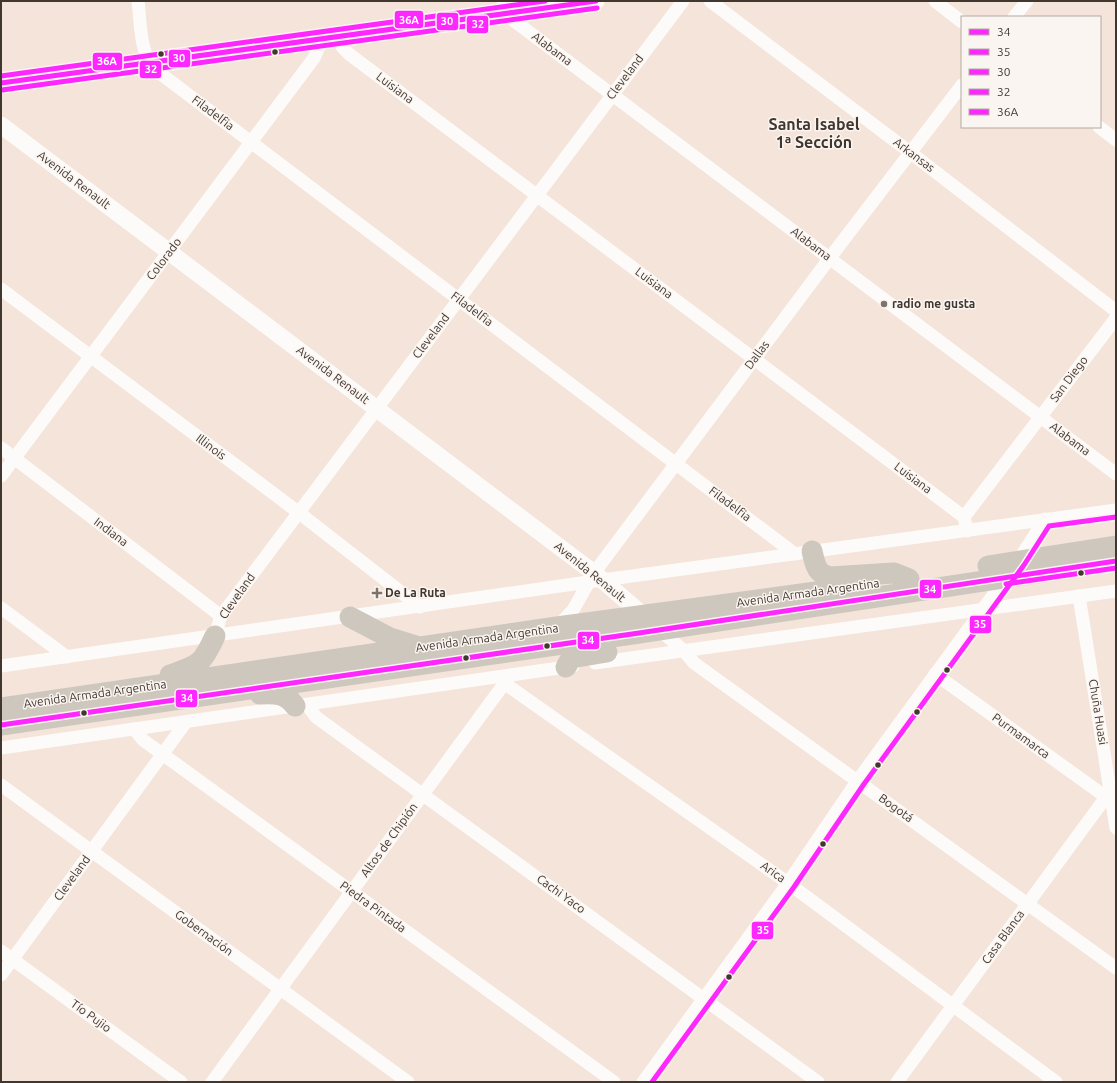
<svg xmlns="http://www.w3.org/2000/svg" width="1117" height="1083" font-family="Ubuntu,sans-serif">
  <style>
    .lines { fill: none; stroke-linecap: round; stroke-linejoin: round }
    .minor { stroke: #fdfbf9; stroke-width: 13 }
    .tertiary { stroke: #fdfbf9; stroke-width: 17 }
    .primary { stroke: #cdc7bd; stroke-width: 21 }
    .bus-1-casing { stroke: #fbf5f1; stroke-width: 8 }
    .bus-2-casing { stroke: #fbf5f1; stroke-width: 8 }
    .bus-3-casing { stroke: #fbf5f1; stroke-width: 8 }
    .bus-4-casing { stroke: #fbf5f1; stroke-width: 8 }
    .bus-5-casing { stroke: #fbf5f1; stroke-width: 8 }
    .bus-1 { stroke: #fe27ff; stroke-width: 5 }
    .bus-2 { stroke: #fe27ff; stroke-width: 5 }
    .bus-3 { stroke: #fe27ff; stroke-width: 5 }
    .bus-4 { stroke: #fe27ff; stroke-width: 5 }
    .bus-5 { stroke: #fe27ff; stroke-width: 5 }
    .bus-dot { fill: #42372f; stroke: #fbf5f1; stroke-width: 1.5 }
    .poi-dot { fill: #80746a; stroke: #fbf5f1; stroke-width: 1.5 }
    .labels { text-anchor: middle; stroke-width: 3; stroke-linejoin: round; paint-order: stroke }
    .street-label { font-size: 12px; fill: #42372f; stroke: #fbf5f1 }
    .poi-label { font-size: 12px; font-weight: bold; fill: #42372f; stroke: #fbf5f1; text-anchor: start }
    .district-label { font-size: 16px; font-weight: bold; fill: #42372f; stroke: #fbf5f1 }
    .line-badge { stroke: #fbf5f1; stroke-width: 1.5 }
    .badge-label { font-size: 11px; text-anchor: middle; font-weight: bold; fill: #fff }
  </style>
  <rect width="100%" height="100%" fill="#f4e4d9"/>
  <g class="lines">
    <g class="minor">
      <path d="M138 1C141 24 139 55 157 71L795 554"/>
      <polyline points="503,1 507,13 513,20 1116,474"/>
      <polyline points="710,1 911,153 1116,311"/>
      <polyline points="935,1 962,22"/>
      <polyline points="1014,17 1027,1"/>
      <polyline points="336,37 343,48 349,54 964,517 967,531"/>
      <polyline points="1099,127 1116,140"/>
      <polyline points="1,289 298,512 420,607"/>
      <polyline points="1,448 221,616"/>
      <polyline points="1,476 314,58 322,40"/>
      <polyline points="964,517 1116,318"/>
      <polyline points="1079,596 1116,828"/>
      <polyline points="1,608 67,657"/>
      <polyline points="558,626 573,610 594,573 829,259 962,85"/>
      <polyline points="660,630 684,651 694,663 1116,968"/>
      <polyline points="215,636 221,616 683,1"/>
      <polyline points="595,663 1116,591"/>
      <polyline points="1,666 588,582 1116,510"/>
      <polyline points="935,674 1106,797"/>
      <polyline points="504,683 788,883 1056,1082"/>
      <polyline points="307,705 316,717 818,1082"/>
      <polyline points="134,729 143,740 614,1082"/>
      <polyline points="1,748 573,666"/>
      <polyline points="1,785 408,1082"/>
      <polyline points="1,951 181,1082"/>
      <polyline points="1,975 186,722"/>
      <polyline points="212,1082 509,677"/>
      <polyline points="643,1082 788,883 858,780 1018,561 1045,519"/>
      <polyline points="897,1082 1106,797 1111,796"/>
    </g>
    <g class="tertiary">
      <polyline points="1,83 596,1"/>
      <polyline points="1,125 594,573 651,622"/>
    </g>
    <g class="primary">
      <path d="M812 551C815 564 816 574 831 577L894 573 909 579"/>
      <polyline points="988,566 1116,546"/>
      <polyline points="350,617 390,638 416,646"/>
      <polyline points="566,667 571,658 607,652"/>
      <path d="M170 675C199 665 202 665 215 636"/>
      <path d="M260 694C275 693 286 693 295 706"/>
      <polyline points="1,708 557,627 823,591"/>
      <polyline points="1,725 639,633 1116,561"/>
    </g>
    <g class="bus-1-casing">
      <polyline id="bus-1" points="1,725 639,633 1116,561"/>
    </g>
    <g class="bus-2-casing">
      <g id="bus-2">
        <polyline points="1006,584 1116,568"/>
        <polyline points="652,1082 794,887 864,784 1024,565 1049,526 1116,517"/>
      </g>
    </g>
    <g class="bus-3-casing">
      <polyline id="bus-3" points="1,83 596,1"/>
    </g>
    <g class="bus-4-casing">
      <polyline id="bus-4" points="2,90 597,8"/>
    </g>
    <g class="bus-5-casing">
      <polyline id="bus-5" points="1,76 545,1"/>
    </g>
    <use href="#bus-1" class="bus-1"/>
    <use href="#bus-2" class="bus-2"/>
    <use href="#bus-3" class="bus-3"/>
    <use href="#bus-4" class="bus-4"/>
    <use href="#bus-5" class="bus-5"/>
  </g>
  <g class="bus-dot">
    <circle cx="275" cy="52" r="3.5"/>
    <circle cx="161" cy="54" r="3.5"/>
    <circle cx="1081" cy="573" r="3.5"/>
    <circle cx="547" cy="646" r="3.5"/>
    <circle cx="466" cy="658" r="3.5"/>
    <circle cx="947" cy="670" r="3.5"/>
    <circle cx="917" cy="712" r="3.5"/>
    <circle cx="84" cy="713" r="3.5"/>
    <circle cx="878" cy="765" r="3.5"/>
    <circle cx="823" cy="844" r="3.5"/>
    <circle cx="729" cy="977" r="3.5"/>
  </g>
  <g class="poi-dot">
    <circle cx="884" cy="304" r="4"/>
    <path d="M375 587h4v4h4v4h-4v4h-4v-4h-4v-4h4z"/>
  </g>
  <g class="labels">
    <g class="street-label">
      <text transform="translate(552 49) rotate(37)" y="4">Alabama</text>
      <text transform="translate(625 77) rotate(-53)" y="4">Cleveland</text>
      <text transform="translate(395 88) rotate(37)" y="4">Luisiana</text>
      <text transform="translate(213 113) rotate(37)" y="4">Filadelfia</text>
      <text transform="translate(914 155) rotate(37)" y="4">Arkansas</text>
      <text transform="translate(74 180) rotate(37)" y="4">Avenida Renault</text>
      <text transform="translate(811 244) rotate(37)" y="4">Alabama</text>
      <text transform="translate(164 259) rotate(-53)" y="4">Colorado</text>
      <text transform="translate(654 283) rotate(37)" y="4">Luisiana</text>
      <text transform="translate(472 309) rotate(37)" y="4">Filadelfia</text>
      <text transform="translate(431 336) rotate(-53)" y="4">Cleveland</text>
      <text transform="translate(757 355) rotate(-53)" y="4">Dallas</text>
      <text transform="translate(333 375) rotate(37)" y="4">Avenida Renault</text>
      <text transform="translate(1069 379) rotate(-53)" y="4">San Diego</text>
      <text transform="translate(1070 439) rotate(37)" y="4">Alabama</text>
      <text transform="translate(211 447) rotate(37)" y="4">Illinois</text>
      <text transform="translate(913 478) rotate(37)" y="4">Luisiana</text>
      <text transform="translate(730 504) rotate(37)" y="4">Filadelfia</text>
      <text transform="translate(111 532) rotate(37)" y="4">Indiana</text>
      <text transform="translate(590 572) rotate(39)" y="4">Avenida Renault</text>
      <text transform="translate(808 593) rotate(-8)" y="4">Avenida Armada Argentina</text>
      <text transform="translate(237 596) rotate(-55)" y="4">Cleveland</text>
      <text transform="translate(487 638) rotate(-8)" y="4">Avenida Armada Argentina</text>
      <text transform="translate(95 694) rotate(-8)" y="4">Avenida Armada Argentina</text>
      <text transform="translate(1098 712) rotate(81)" y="4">Chuña Huasi</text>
      <text transform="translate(1021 736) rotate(36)" y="4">Purmamarca</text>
      <text transform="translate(896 808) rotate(36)" y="4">Bogotá</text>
      <text transform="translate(389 840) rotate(-54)" y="4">Altos de Chipión</text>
      <text transform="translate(773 872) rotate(35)" y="4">Arica</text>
      <text transform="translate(72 878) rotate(-54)" y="4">Cleveland</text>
      <text transform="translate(561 894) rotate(36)" y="4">Cachi Yaco</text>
      <text transform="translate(373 907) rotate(36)" y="4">Piedra Pintada</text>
      <text transform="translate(204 933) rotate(36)" y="4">Gobernación</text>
      <text transform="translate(1003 937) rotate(-54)" y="4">Casa Blanca</text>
      <text transform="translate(91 1016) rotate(36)" y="4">Tío Pujio</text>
    </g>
    <g class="poi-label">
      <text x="892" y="308">radio me gusta</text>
      <text x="385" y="597">De La Ruta</text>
    </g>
    <g class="district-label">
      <text x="814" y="130">Santa Isabel<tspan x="814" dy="18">1ª Sección</tspan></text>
    </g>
  </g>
  <g class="line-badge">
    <rect x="394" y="10" width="30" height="19" rx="4" fill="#fe27ff"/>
    <rect x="436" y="12" width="23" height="19" rx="4" fill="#fe27ff"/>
    <rect x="466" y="15" width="23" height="19" rx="4" fill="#fe27ff"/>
    <rect x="168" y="49" width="23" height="19" rx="4" fill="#fe27ff"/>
    <rect x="92" y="52" width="31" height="19" rx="4" fill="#fe27ff"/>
    <rect x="139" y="60" width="23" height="19" rx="4" fill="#fe27ff"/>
    <rect x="919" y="579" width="23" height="20" rx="4" fill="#fe27ff"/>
    <rect x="969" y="615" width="23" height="19" rx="4" fill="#fe27ff"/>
    <rect x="577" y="631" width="23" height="19" rx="4" fill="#fe27ff"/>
    <rect x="175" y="689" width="23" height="19" rx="4" fill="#fe27ff"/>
    <rect x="751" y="921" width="23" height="19" rx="4" fill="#fe27ff"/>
  </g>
  <g class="badge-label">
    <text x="409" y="24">36A</text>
    <text x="447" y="25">30</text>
    <text x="478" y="28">32</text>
    <text x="179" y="62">30</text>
    <text x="107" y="65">36A</text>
    <text x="151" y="73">32</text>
    <text x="930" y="593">34</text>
    <text x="980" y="628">35</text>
    <text x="588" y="644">34</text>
    <text x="187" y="702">34</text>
    <text x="763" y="934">35</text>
  </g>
  <rect width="1117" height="1083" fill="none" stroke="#42372f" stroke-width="4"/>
  <rect x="961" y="16" width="140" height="112" fill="#fbf5f1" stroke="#b1a9a3"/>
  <rect x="969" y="29" width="20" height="6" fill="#fe27ff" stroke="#b1a9a3"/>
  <text x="997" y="36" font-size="12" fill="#42372f">34</text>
  <rect x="969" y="49" width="20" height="6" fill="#fe27ff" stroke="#b1a9a3"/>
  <text x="997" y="56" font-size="12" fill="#42372f">35</text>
  <rect x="969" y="69" width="20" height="6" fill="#fe27ff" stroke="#b1a9a3"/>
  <text x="997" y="76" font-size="12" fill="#42372f">30</text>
  <rect x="969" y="89" width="20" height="6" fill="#fe27ff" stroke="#b1a9a3"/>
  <text x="997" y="96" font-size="12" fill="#42372f">32</text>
  <rect x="969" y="109" width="20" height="6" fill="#fe27ff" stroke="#b1a9a3"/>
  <text x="997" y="116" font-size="12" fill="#42372f">36A</text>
</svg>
